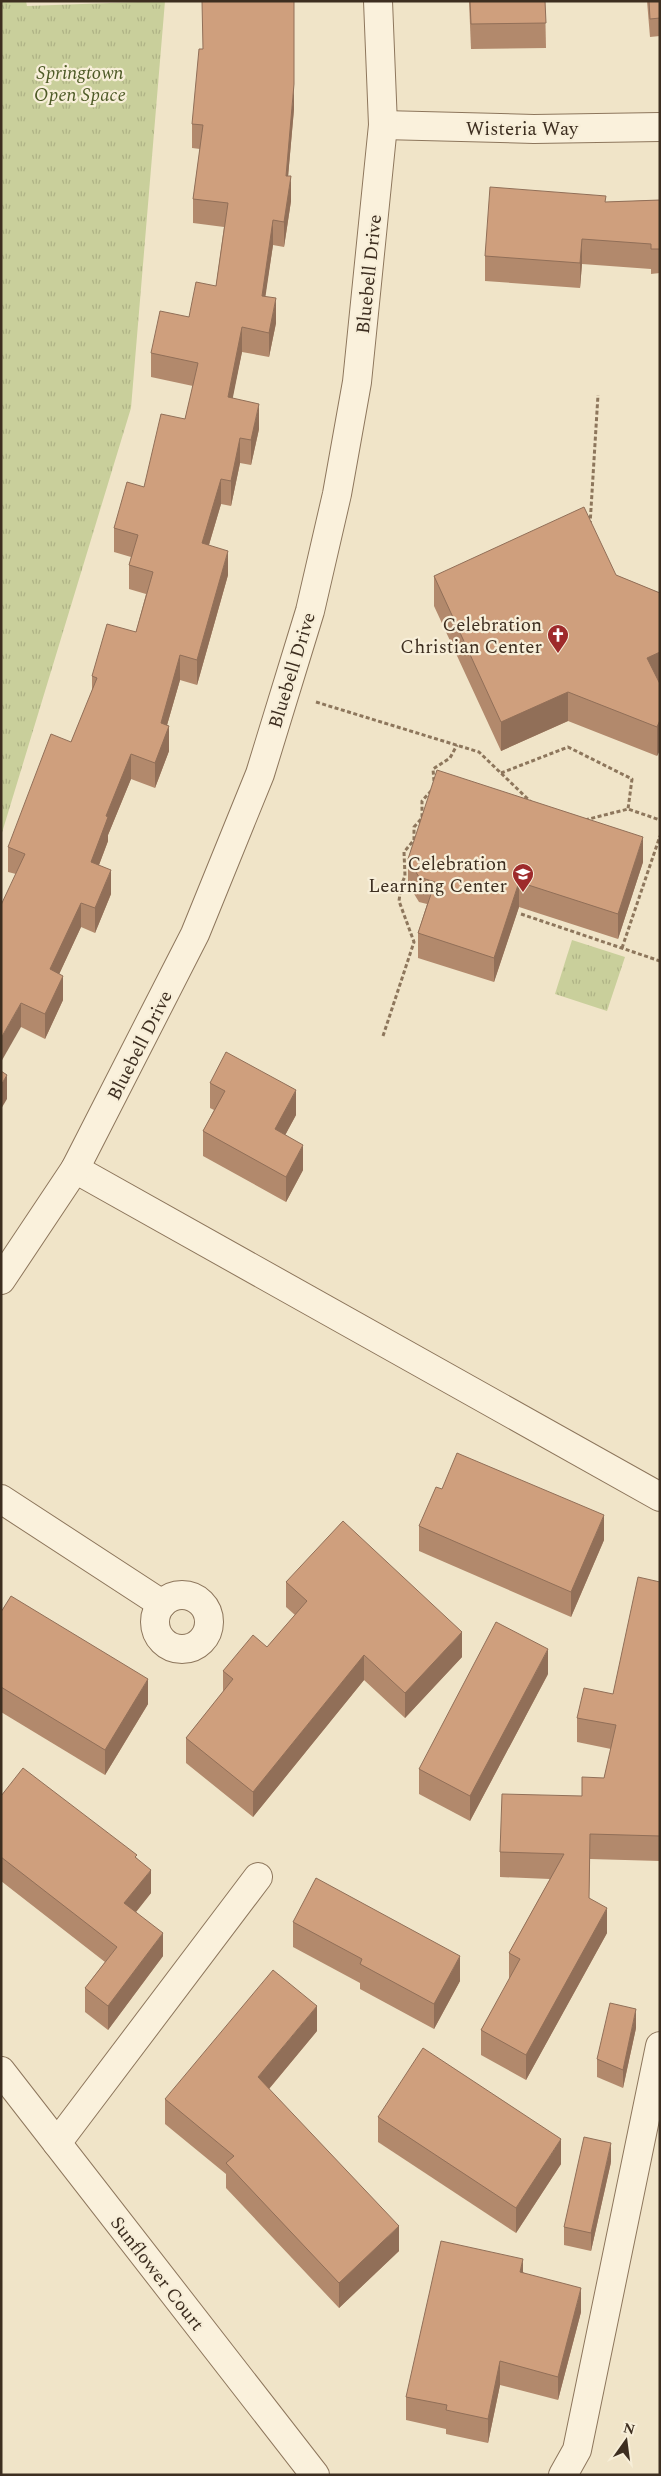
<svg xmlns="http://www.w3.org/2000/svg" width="661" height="2476" font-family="Spectral,serif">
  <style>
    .park { fill: url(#park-tufts) }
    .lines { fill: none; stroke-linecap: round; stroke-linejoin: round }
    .minor-casing { stroke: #8d765c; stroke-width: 30 }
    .path { stroke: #8d765c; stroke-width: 3; stroke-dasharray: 4 2.5; stroke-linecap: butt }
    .minor { stroke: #faf1dc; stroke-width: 28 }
    .wall { fill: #b2896c }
    .shaded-wall { fill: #916f58 }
    .building { fill: #cf9f7d; stroke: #916f58 }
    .labels { text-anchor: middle; stroke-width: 4.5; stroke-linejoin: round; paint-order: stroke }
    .park-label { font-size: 19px; font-style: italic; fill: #4d5a26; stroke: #f7eed8 }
    .street-label { font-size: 19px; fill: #3d2e20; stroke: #f7eed8 }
    .poi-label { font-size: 19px; fill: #3d2e20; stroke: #f7eed8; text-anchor: end }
  </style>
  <defs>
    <pattern id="park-tufts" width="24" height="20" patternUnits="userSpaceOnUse" patternTransform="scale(1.25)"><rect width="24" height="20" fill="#c9cf9b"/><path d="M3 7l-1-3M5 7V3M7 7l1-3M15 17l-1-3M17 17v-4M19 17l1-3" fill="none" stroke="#aeb285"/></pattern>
  </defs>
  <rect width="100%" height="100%" fill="#f0e4c8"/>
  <g class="park">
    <polygon points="1,1 26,1 27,6 165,1 131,408 1,836"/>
    <polygon points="572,940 625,957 607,1011 555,994"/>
  </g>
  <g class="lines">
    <g class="minor-casing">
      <g id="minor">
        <polyline points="383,125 534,129 660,127"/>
        <polyline points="75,1169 660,1497"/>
        <polyline points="1,1280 75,1169 195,934 260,774 310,611 337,494 357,382 383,125 378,1"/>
        <polyline points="1,1499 162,1604"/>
        <circle cx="182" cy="1622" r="27"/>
        <polyline points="1,2071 315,2475"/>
        <polyline points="57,2143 258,1877"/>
        <polyline points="563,2475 577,2450 660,2046"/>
      </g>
    </g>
    <g class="path">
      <polyline points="590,525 598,395"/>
      <polyline points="316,702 479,752 532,803"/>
      <polyline points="501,773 568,747 632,779 628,809"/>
      <polyline points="434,781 433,769 450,758 457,745"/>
      <polyline points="585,820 628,809 660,820"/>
      <polyline points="521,914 660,961"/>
      <polyline points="622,948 660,836"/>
      <polyline points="383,1036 414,942 399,901 401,886 405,876 404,852 414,840 414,827 422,818 422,801 431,791"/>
    </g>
    <use href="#minor" class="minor"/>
  </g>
  <g class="wall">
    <polygon points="469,1 545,1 546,48 471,49"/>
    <polygon points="647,1 660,1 660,36 650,37"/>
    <polygon points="294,109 288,176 291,201 284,247 273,245 265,296 276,323 269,357 242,352 232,398 259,429 251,465 240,463 231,506 221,504 209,545 228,575 197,685 180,680 167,725 169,751 155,788 131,779 108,835 108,841 99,865 111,894 95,933 81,927 59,974 63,1000 45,1039 21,1027 16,874 8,872 8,847 71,742 92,692 92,676 136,632 146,594 129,589 129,565 131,557 114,552 114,528 144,487 185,419 193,386 151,377 151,353 189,317 216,286 224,227 193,223 193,199 200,149 192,148 192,124"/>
    <polygon points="660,200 660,273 651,274 651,269 582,264 580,288 485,281 485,256 606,202"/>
    <polygon points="616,575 660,593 660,682 659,682 660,684 660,750 657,756 568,721 501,751 434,606 434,576"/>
    <polygon points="408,859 643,862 618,939 519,907 494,982 418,958 418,933 427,904 419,902 408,884"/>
    <polygon points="210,1083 296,1115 285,1135 303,1170 286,1202 203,1156 203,1131 214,1110 210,1108"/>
    <polygon points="442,1489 604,1540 571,1617 419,1551 419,1526"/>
    <polygon points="286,1582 462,1657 405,1718 364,1680 253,1817 186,1763 186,1738 223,1692 223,1671 267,1647 295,1615 286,1607"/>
    <polygon points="660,1582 660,1861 590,1859 589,1898 607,1933 526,2080 481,2055 481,2030 510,1979 509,1978 509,1953 550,1879 500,1877 500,1852 582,1796 604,1778 611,1749 577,1742 577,1718 613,1694"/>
    <polygon points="1,1612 148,1704 105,1775 1,1712"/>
    <polygon points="548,1674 470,1821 419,1794 419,1769"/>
    <polygon points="1,1796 137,1858 151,1893 136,1912 163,1956 108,2030 85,2012 85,1988 105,1962 1,1881"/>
    <polygon points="293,1922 460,1981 434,2029 360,1989 360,1983 293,1947"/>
    <polygon points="636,2028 623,2088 597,2077 597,2059"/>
    <polygon points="317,2031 269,2089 399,2251 339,2308 226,2188 226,2174 165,2124 165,2099"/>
    <polygon points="378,2117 561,2164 516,2233 378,2142"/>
    <polygon points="611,2162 591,2251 564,2245 564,2227"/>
    <polygon points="523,2272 581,2312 558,2400 500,2385 488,2443 446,2434 446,2429 406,2420 406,2397"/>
  </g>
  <g class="shaded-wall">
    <polygon points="294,84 294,109 286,200 286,176"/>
    <polygon points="291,176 291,201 284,247 284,222"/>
    <polygon points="273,220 273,245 262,320 262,296"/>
    <polygon points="582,239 582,264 580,288 580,263"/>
    <polygon points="276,298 276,323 269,357 269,333"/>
    <polygon points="242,327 242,352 228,422 228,397"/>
    <polygon points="259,404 259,429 251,465 251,440"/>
    <polygon points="240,438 240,463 231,506 231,481"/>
    <polygon points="221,479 221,504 202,568 202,543"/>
    <polygon points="228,551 228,575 197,685 197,660"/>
    <polygon points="660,652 660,682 647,687 647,658"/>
    <polygon points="180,655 180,680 161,746 169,726 169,751 155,788 155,763 161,723"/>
    <polygon points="568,692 568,721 501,751 501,722"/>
    <polygon points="660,720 660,750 657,756 657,727"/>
    <polygon points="131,754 131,779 108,835 108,841 91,886 91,862 106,816"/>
    <polygon points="643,837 643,862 618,939 618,914"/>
    <polygon points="111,870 111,894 95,933 95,908"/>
    <polygon points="519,882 519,907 494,982 494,958"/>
    <polygon points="81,903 81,927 50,994 50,969"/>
    <polygon points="63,976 63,1000 45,1039 45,1014"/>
    <polygon points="21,1003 21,1027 1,1062 1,1038"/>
    <polygon points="7,1075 7,1099 1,1109 1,1085"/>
    <polygon points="296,1090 296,1115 275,1154 275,1129"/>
    <polygon points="303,1145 303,1170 286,1202 286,1177"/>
    <polygon points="604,1515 604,1540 571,1617 571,1592"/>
    <polygon points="462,1632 462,1657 405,1718 405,1693"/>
    <polygon points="548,1649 548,1674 470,1821 470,1796"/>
    <polygon points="364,1655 364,1680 253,1817 253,1792"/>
    <polygon points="148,1679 148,1704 105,1775 105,1750"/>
    <polygon points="151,1870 151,1893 124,1927 124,1903"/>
    <polygon points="607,1908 607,1933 526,2080 526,2055"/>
    <polygon points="163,1933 163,1956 108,2030 108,2006"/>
    <polygon points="460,1956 460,1981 434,2029 434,2004"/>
    <polygon points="317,2006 317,2031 258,2102 258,2077"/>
    <polygon points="636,2009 636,2028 623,2088 623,2070"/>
    <polygon points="561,2139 561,2164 516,2233 516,2208"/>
    <polygon points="611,2143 611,2162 591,2251 591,2233"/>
    <polygon points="399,2226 399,2251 339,2308 339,2283"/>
    <polygon points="523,2259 523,2283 520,2272"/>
    <polygon points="581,2288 581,2312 558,2400 558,2377"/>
    <polygon points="500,2361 500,2385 488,2443 488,2419"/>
  </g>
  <g class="building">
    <polygon points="202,1 294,1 294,84 286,176 291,176 284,222 273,220 262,296 276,298 269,333 242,327 228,397 259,404 251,440 240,438 231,481 221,479 202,543 228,551 197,660 180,655 161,723 169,726 155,763 131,754 106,816 108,817 91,862 111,870 95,908 81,903 50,969 63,976 45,1014 21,1003 1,1038 1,905 25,854 8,847 51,734 71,742 97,678 92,676 107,624 136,632 153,572 129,565 138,535 114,528 127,482 144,487 161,414 185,419 198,363 151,353 160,311 189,317 196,282 216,286 228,203 193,199 203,125 192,124 199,49 203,49"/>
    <polygon points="470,1 545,1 546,23 471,24"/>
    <polygon points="649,1 660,1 660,18 650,19"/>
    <polygon points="490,187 606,196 605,202 660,200 660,249 651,249 651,244 582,239 580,263 485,256"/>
    <polygon points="584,507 616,575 660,593 660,652 647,658 660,684 660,720 657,727 568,692 501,722 434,576"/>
    <polygon points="437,770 643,837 618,914 519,882 494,958 418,933 435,882 419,877 408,859"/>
    <polygon points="226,1052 296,1090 275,1129 303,1145 286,1177 203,1131 225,1091 210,1083"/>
    <polygon points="1,1071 7,1075 1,1085"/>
    <polygon points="457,1453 604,1515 571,1592 419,1526 436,1487 442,1489"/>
    <polygon points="343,1521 462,1632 405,1693 364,1655 253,1792 186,1738 233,1679 223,1671 253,1635 267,1647 307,1601 286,1582"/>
    <polygon points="638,1577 660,1582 660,1836 590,1834 589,1898 607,1908 526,2055 481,2030 520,1959 509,1953 564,1854 500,1852 502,1794 582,1796 582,1777 604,1778 616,1725 577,1718 584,1688 613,1694"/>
    <polygon points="11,1596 148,1679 105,1750 1,1687 1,1612"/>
    <polygon points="496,1622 548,1649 470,1796 419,1769"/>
    <polygon points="23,1768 137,1855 135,1857 151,1870 124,1903 163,1933 108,2006 85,1988 117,1947 1,1857 1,1796"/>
    <polygon points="316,1878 460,1956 434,2004 360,1964 362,1959 293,1922"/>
    <polygon points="273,1970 317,2006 258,2077 399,2226 339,2283 226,2163 234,2156 165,2099"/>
    <polygon points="610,2003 636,2009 623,2070 597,2059"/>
    <polygon points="423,2048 561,2139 516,2208 378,2117"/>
    <polygon points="584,2137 611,2143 591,2233 564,2227"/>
    <polygon points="441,2241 523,2259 520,2272 581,2288 558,2377 500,2361 488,2419 446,2410 447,2405 406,2397"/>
  </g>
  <defs>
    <g id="church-pin" transform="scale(1.125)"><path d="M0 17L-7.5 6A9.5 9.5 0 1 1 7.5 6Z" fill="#9e2a2b" stroke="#f7eed8"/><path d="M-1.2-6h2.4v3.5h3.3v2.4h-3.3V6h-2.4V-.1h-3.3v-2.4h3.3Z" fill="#fff"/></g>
    <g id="school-pin" transform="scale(1.125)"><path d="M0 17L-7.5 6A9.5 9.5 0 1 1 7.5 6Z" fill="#9e2a2b" stroke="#f7eed8"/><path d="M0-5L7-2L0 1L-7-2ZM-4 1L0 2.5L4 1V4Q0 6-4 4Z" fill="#fff"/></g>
  </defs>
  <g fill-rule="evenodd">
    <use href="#church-pin" x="558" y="635"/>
    <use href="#school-pin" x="523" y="874"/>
  </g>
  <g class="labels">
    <g class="park-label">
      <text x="80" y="79">Springtown<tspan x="80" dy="22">Open Space</tspan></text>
    </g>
    <g class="street-label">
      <text x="522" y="135">Wisteria Way</text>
      <text transform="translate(368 274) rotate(-84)" y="7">Bluebell Drive</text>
      <text transform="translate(291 670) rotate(-73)" y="7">Bluebell Drive</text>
      <text transform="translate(139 1045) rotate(-63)" y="7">Bluebell Drive</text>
      <text transform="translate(158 2273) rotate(52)" y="7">Sunflower Court</text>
    </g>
    <g class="poi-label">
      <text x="542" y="631">Celebration<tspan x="542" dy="22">Christian Center</tspan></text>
      <text x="507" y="870">Celebration<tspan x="507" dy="22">Learning Center</tspan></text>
    </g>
  </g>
  <rect width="661" height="2476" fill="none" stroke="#3d2e20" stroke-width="5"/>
  <g transform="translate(626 2441) rotate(14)" stroke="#f7eed8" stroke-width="4" paint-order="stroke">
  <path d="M0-4L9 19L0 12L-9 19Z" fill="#3d2e20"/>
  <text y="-8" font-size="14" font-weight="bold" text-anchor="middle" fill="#3d2e20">N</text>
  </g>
</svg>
